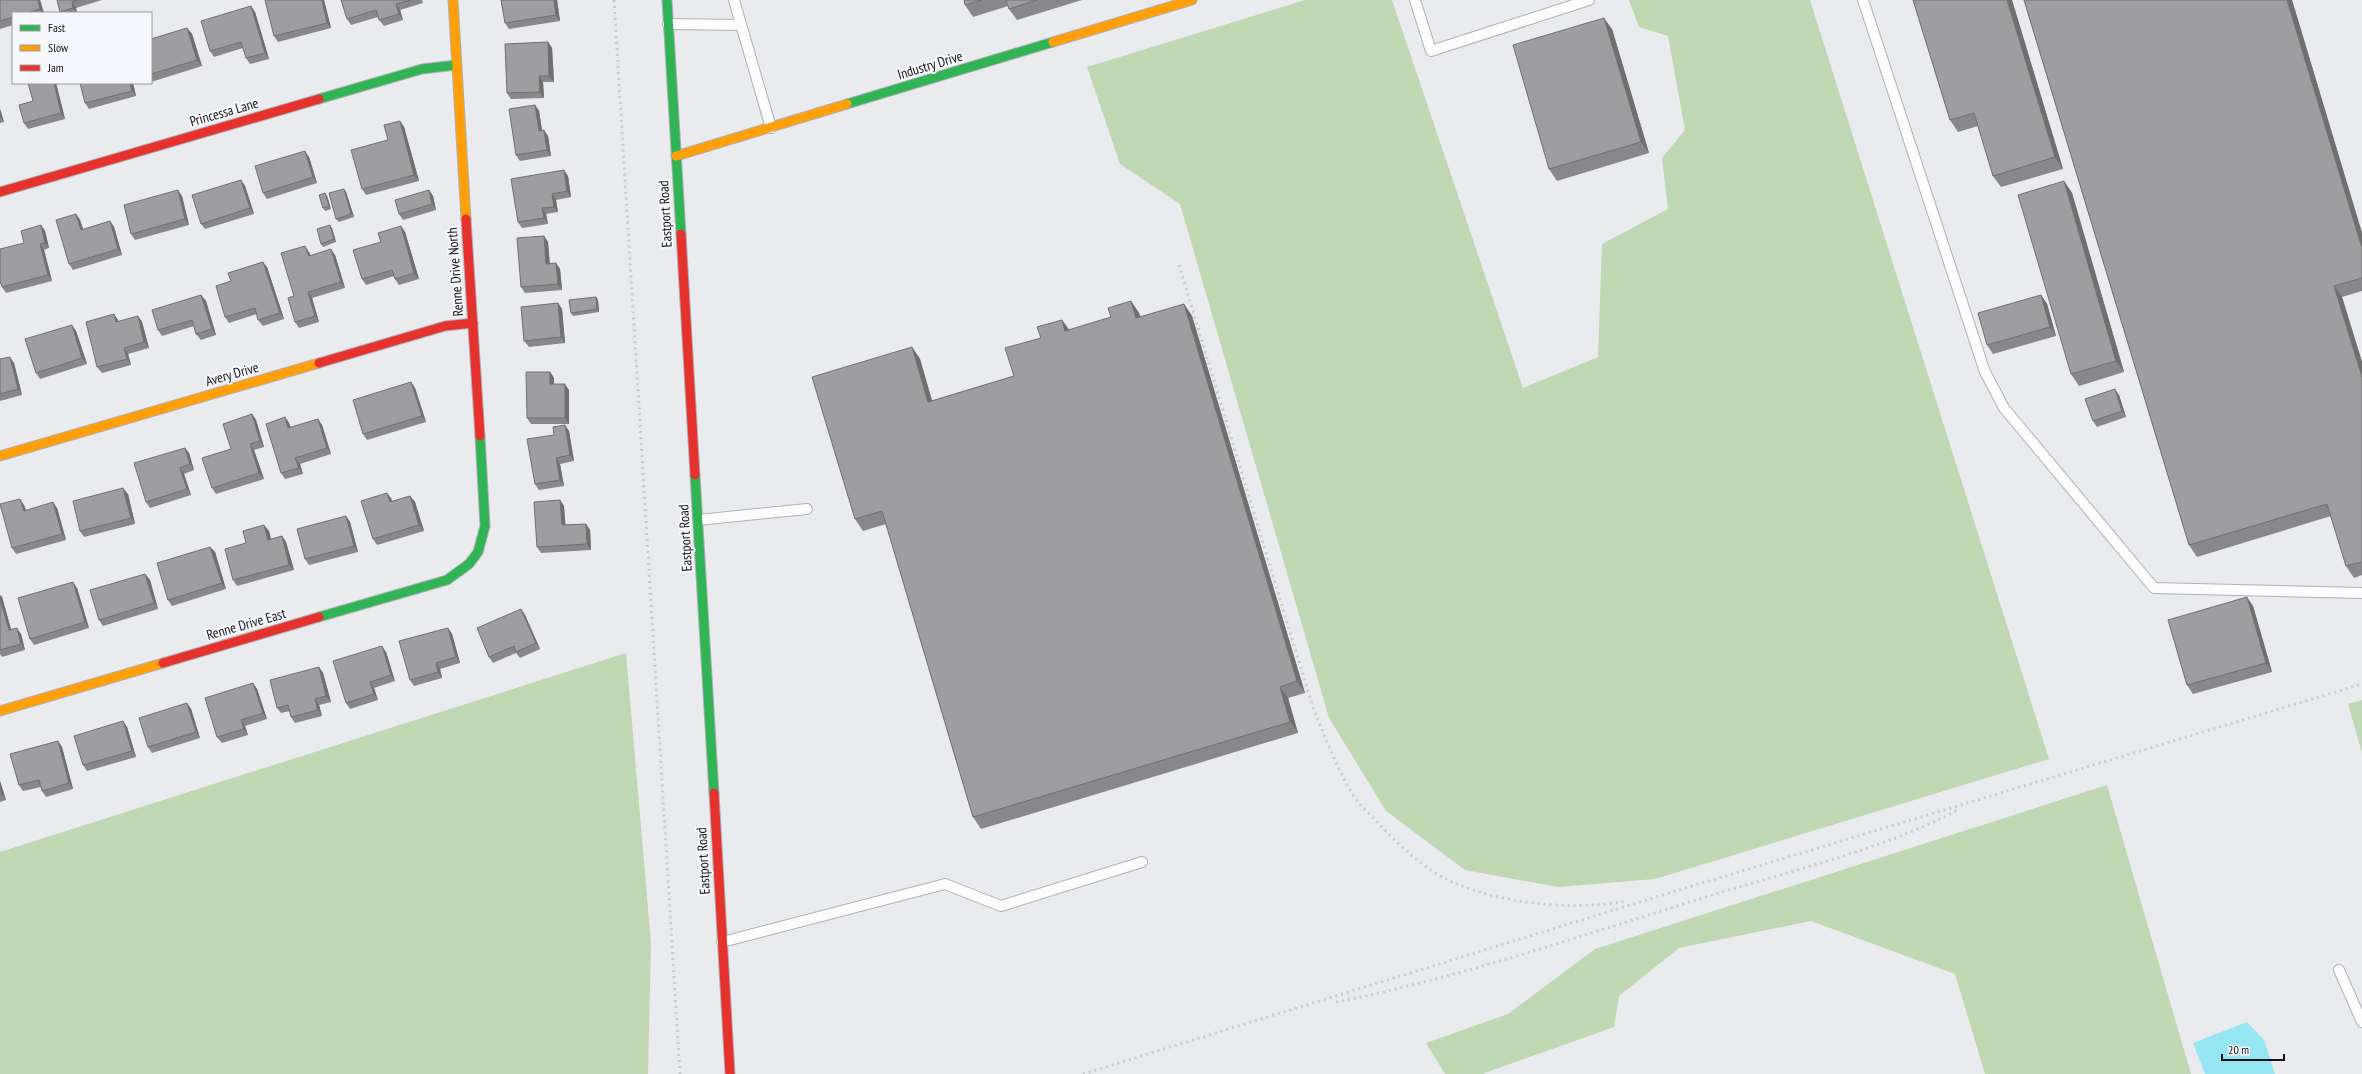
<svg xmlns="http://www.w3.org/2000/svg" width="2362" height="1074" font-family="'PT Sans Narrow',sans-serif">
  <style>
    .forest { fill: #bed8b3 }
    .water { fill: #95e6f2 }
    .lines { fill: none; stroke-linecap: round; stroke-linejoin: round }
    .lane-casing { stroke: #afb0b3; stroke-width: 12 }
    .fast-casing { stroke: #afb0b3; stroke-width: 11 }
    .slow-casing { stroke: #afb0b3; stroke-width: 11 }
    .jam-casing { stroke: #afb0b3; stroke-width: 11 }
    .lane { stroke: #fcfcfc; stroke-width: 10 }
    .fast { stroke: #30b455; stroke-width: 9 }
    .slow { stroke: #ff9f0a; stroke-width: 9 }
    .jam { stroke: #e5322d; stroke-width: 9 }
    .rail { stroke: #cacaca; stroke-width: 3; stroke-dasharray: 2 4; stroke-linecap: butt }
    .wall { fill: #88888a }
    .shaded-wall { fill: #6f6f70 }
    .building { fill: #9e9ea0; stroke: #6f6f70 }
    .labels { text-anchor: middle; stroke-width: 4; stroke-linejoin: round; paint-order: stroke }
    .street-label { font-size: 14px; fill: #131315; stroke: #f6f7fd }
  </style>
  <rect width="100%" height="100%" fill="#eaebee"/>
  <g class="forest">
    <polygon points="1305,0 1392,0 1523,388 1598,357 1602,244 1668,209 1662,158 1685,130 1668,36 1639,27 1629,0 1810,0 2049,759 1655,879 1558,887 1465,870 1386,811 1329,718 1180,204 1120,164 1087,67"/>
    <polygon points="626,653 651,943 648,1074 0,1074 0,852"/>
    <polygon points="2362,700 2362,753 2348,704"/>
    <polygon points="2107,785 2191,1074 1985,1074 1955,974 1811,921 1679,948 1619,996 1614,1027 1482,1074 1445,1074 1426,1043 1508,1014 1595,949"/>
  </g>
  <polygon class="water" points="2247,1022 2264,1040 2275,1074 2205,1074 2193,1043"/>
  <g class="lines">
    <g class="lane-casing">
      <g id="lane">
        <polyline points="734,0 771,128"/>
        <polyline points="1415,0 1431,51 1589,0"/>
        <polyline points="1863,0 1985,372 2004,408 2154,588 2362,593"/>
        <polyline points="668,24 740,25"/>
        <polyline points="698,520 807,509"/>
        <polyline points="722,942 945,884 1001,906 1142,862"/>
        <polyline points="2339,970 2362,1022"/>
      </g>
    </g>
    <g class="fast-casing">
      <g id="fast">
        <polyline points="667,0 681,234"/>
        <polyline points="319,99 422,69 456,65"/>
        <polyline points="847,104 1053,42"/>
        <polyline points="695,475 714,793"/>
        <polyline points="319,617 447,580 469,564 478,552 485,526 480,436"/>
      </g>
    </g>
    <g class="slow-casing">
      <g id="slow">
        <polyline points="453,0 466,219"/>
        <polyline points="1053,42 1192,0"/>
        <polyline points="676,156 847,104"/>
        <polyline points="0,456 319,363"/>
        <polyline points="0,711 163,663"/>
      </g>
    </g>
    <g class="jam-casing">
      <g id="jam">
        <polyline points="0,192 319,99"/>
        <polyline points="466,219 480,436"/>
        <polyline points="681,234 695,475"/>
        <polyline points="319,363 445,326 473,323"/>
        <polyline points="163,663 319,617"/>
        <polyline points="714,793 730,1074"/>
      </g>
    </g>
    <use href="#lane" class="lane"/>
    <use href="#fast" class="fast"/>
    <use href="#slow" class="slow"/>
    <use href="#jam" class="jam"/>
    <g class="rail">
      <polyline points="614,0 680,1074"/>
      <path d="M1179 265 1313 708C1326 738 1337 770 1355 798 1362 808 1372 816 1380 825 1396 842 1412 857 1432 871 1481 903 1570 912 1626 901"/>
      <path d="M1336 1002C1463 977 1586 934 1709 896 1793 870 1882 850 1960 809"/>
      <polyline points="1083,1074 1669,893 2362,684"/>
    </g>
  </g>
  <g class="wall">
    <polygon points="0,0 40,0 44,13 13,13 13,25 0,29"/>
    <polygon points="57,0 102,0 76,8 77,13 61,13"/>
    <polygon points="265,0 324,0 331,28 278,42 274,36"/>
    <polygon points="341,0 422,0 423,3 400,10 403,20 384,26 379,20 378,17 351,25 347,19"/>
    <polygon points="501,0 557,0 560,21 509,29 505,23"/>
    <polygon points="964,0 1082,0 1017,20 1009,9 1008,6 973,17 965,5"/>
    <polygon points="1913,0 2012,0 2063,169 2001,187 1993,176 1978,126 1958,132 1950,120"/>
    <polygon points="2024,0 2292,0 2362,233 2362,291 2342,297 2362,362 2362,575 2354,578 2346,566 2331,516 2197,557 2189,545"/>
    <polygon points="251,6 255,12 269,59 250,64 246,58 243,48 214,57 210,51"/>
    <polygon points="187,28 192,34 202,66 151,82 151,39"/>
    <polygon points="1612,29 1649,153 1557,181 1549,169"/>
    <polygon points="548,42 552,48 554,82 543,82 544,98 511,99 507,93"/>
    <polygon points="56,83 65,119 28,129 24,123 33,101"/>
    <polygon points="133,83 136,96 89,109 85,103"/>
    <polygon points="535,105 539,111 542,130 548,136 551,156 520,161 516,155"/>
    <polygon points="0,109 4,122 0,123"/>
    <polygon points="400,121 404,127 419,181 366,195 362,189 388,140"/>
    <polygon points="309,157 317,183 267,199 263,193"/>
    <polygon points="568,176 571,197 556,200 558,212 546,214 548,224 522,228 518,222"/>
    <polygon points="241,180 245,186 254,214 205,229 201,224"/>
    <polygon points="2064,181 2072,193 2124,372 2079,386 2071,374"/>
    <polygon points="344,189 346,192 354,217 339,222 336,219"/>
    <polygon points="429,190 433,196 436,210 403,220 399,214"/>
    <polygon points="325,193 327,196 331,209 325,211 323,208"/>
    <polygon points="182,196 189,225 135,240 131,234"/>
    <polygon points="76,214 80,220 83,229 110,221 114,227 122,255 73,270 69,264"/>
    <polygon points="41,225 45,231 49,248 44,250 52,281 6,293 2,287 24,243"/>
    <polygon points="401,226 405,232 419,279 399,285 395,279 394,276 366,285 362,279 381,242"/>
    <polygon points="332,228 336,242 323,247 321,244"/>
    <polygon points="544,236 548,242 550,264 556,263 560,269 562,290 525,293 521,287"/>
    <polygon points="309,252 311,256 335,255 345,288 312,298 319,322 299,328 295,322 294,296"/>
    <polygon points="267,267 284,319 263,326 258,320 257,314 229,323 225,317 231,281"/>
    <polygon points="201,295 206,301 216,335 201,340 196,334 194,326 162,336 158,330"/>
    <polygon points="2041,295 2047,304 2056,336 1993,354 1987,345"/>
    <polygon points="596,297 598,300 599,312 573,316 571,313"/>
    <polygon points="1131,301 1139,313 1141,317 1184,304 1192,316 1305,693 1288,698 1298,733 981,829 973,817 886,524 863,531 855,519 912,347 920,359 932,401 1014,376 1041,338 1062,320 1069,330 1111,317"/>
    <polygon points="558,303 562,309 565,343 529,347 524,341"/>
    <polygon points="114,314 119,322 138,316 142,322 149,348 128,354 131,365 102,373 97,367"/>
    <polygon points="76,331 87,364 40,379 36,373"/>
    <polygon points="0,359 14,363 22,395 0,401"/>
    <polygon points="550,372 554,378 554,384 569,390 569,424 531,424 527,418"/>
    <polygon points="411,382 415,388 426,422 367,440 363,434"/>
    <polygon points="2119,395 2126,417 2097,427 2093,421"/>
    <polygon points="252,414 256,420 264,447 254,450 264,479 216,494 212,488 231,449"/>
    <polygon points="285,417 289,423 291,428 318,419 322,425 331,454 300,464 303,474 285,479 281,473"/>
    <polygon points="565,425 569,431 574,461 560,464 564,486 539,490 535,484 554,435"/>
    <polygon points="185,448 189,453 194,470 184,474 191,495 150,508 146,502"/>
    <polygon points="128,494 135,524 84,537 80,531"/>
    <polygon points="410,496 415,502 424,531 377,545 373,539 391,498 392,501"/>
    <polygon points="560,500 564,506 565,525 586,524 590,530 591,550 541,553 537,547"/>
    <polygon points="24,505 26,510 57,508 66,540 16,554 12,548"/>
    <polygon points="346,516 350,522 358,552 309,565 305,559"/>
    <polygon points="269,531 271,539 282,536 286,542 294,570 237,586 233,580 246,543"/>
    <polygon points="210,547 215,552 226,589 172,606 168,600"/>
    <polygon points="145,574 150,580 158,609 103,626 99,620"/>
    <polygon points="77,588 89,628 34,645 30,639"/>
    <polygon points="0,595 2,597 11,630 21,634 25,650 2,657 0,654"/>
    <polygon points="2253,606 2272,672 2193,694 2187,685"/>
    <polygon points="521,609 525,615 540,649 520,658 516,653 493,663 489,657"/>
    <polygon points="448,628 452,634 460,663 440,669 442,678 414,686 410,680"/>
    <polygon points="386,652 395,681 374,688 378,700 350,709 346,703"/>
    <polygon points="319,667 323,673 331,702 319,705 322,716 295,723 291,717 290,711 281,713 277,708"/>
    <polygon points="253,683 257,689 267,719 245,726 248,735 222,743 217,737"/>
    <polygon points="187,703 191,709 200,738 152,753 148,747"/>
    <polygon points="123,721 127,727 136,757 87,771 83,765"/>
    <polygon points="58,741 62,747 73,789 46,797 42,791 41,787 23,791 19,785"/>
    <polygon points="0,781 6,800 0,802"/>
  </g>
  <g class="shaded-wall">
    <polygon points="38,0 40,0 44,13 43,13 40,9"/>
    <polygon points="322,0 324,0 331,28 327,23"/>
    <polygon points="554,0 557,0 560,21 556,15"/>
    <polygon points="2007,0 2012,0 2063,169 2055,157"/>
    <polygon points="2287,0 2292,0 2362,233 2362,248"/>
    <polygon points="72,2 76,8 77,13 73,8"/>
    <polygon points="396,4 400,10 403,20 399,14"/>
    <polygon points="251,6 255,12 269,59 265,53"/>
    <polygon points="1604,18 1612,29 1649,153 1641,142"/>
    <polygon points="187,28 192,34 202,66 197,60"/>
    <polygon points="548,42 552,48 554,82 549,76"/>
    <polygon points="539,76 543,82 544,98 540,92"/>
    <polygon points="54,83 56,83 65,119 61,113"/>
    <polygon points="130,83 133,83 136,96 132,91"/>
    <polygon points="535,105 539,111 543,137 539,131"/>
    <polygon points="0,109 4,122 0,117"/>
    <polygon points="400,121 404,127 419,181 414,175"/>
    <polygon points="544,130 548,136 551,156 547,150"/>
    <polygon points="305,151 309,157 317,183 313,177"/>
    <polygon points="564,170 568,176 571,197 567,191"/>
    <polygon points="241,180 245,186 254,214 250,208"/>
    <polygon points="2064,181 2072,193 2124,372 2116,361"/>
    <polygon points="344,189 346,192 354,217 351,214"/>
    <polygon points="178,190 182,196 189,225 185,219"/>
    <polygon points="429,190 433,196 436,210 432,204"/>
    <polygon points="325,193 327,196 331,209 329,206"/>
    <polygon points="552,194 556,200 558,212 554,207"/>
    <polygon points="542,208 546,214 548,224 544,218"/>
    <polygon points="76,214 80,220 85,235 81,230"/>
    <polygon points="110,221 114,227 122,255 118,249"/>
    <polygon points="41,225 45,231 49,248 45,243"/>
    <polygon points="330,225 332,228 336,242 334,239"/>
    <polygon points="401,226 405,232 419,279 414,273"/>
    <polygon points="544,236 548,242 550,270 546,264"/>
    <polygon points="40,244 44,250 52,281 48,275"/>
    <polygon points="305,246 309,252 313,262 309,256"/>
    <polygon points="331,249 335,255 345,288 341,282"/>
    <polygon points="263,262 267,267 284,319 280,313"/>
    <polygon points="556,263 560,269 562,290 558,284"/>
    <polygon points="2334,286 2342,297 2362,362 2362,377"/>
    <polygon points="308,292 312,298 319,322 315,316"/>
    <polygon points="201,295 206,301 216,335 212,329"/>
    <polygon points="2041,295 2047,304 2056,336 2050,327"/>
    <polygon points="596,297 598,300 599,312 597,309"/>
    <polygon points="1131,301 1139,313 1144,330 1136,318"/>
    <polygon points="558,303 562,309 565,343 561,337"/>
    <polygon points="1184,304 1192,316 1305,693 1297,681"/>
    <polygon points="114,314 118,320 120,328 116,322"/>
    <polygon points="138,316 142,322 149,348 144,342"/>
    <polygon points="1062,320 1070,331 1065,331"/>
    <polygon points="72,325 76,331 87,364 82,358"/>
    <polygon points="912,347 920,359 936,414 928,402"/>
    <polygon points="124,348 128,354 131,365 127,359"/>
    <polygon points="10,357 14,363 22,395 18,389"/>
    <polygon points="550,372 554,378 554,390 550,384"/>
    <polygon points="411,382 415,388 426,422 422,416"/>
    <polygon points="565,384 569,390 569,424 565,418"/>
    <polygon points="2115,389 2119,395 2126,417 2122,411"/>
    <polygon points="252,414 256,420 264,447 260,441"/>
    <polygon points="285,417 289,423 293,434 288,428"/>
    <polygon points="318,419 322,425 331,454 327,448"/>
    <polygon points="565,425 569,431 574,461 570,455"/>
    <polygon points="250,444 254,450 264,479 259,473"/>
    <polygon points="185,448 189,453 194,470 190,464"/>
    <polygon points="295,458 300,464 303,474 299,468"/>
    <polygon points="556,458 560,464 564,486 560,480"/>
    <polygon points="180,468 184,474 191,495 187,489"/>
    <polygon points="123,488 128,494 135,524 131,518"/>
    <polygon points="387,493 391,498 394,508 390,502"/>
    <polygon points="410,496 415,502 424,531 419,525"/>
    <polygon points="20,499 24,505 28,516 24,511"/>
    <polygon points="560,500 564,506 566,531 562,525"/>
    <polygon points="53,502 57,508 66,540 62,534"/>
    <polygon points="346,516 350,522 358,552 354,546"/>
    <polygon points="586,524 590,530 591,550 587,544"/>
    <polygon points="264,525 269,531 272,545 268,540"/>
    <polygon points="282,536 286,542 294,570 289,565"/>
    <polygon points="210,547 215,552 226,589 222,583"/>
    <polygon points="145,574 150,580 158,609 154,603"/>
    <polygon points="73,582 77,588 89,628 85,622"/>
    <polygon points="0,595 2,597 13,636 9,630 0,599"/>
    <polygon points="2247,597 2253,606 2272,672 2266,663"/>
    <polygon points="521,609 525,615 540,649 536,643"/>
    <polygon points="17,628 21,634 25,650 21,644"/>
    <polygon points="448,628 452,634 460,663 456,657"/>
    <polygon points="382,646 386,652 395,681 391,675"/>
    <polygon points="436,663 440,669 442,678 438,672"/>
    <polygon points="319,667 323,673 331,702 326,696"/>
    <polygon points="370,682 374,688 378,700 374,694"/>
    <polygon points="253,683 257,689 267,719 263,713"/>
    <polygon points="1280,687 1288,698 1298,733 1290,722"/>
    <polygon points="315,699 319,705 322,716 318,710"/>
    <polygon points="187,703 191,709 200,738 196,732"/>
    <polygon points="241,720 245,726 248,735 244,729"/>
    <polygon points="123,721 127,727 136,757 132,751"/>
    <polygon points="58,741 62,747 73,789 69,783"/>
    <polygon points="0,781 6,800 2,794 0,788"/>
  </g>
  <g class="building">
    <polygon points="0,0 38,0 40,9 27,13 13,13 13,17 0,21"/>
    <polygon points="57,0 78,0 72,2 73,8 60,12"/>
    <polygon points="265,0 322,0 327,23 274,36"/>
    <polygon points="341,0 411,0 396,4 399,14 379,20 376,10 347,19"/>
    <polygon points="501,0 554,0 556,15 505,23"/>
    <polygon points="964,0 982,0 965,5"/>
    <polygon points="1006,0 1037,0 1009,9"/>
    <polygon points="1913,0 2007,0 2055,157 1993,176 1974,113 1950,120"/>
    <polygon points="2024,0 2287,0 2362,248 2362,278 2334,286 2362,377 2362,562 2346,566 2327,504 2189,545"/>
    <polygon points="251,6 265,53 246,58 241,42 210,51 201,21"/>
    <polygon points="1604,18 1641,142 1549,169 1513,45"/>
    <polygon points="187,28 197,60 151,74 151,39"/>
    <polygon points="548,42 549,76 539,76 540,92 507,93 505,44"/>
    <polygon points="28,83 54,83 61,113 24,123 19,105 33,101"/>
    <polygon points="80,83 130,83 132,91 85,103"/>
    <polygon points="535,105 539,131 544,130 547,150 516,155 509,109"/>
    <polygon points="400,121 414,175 362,189 351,150 388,140 384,125"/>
    <polygon points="305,151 313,177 263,193 255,166"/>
    <polygon points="564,170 567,191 552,194 554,207 542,208 544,218 518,222 511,179"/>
    <polygon points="241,180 250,208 201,224 192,195"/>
    <polygon points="2064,181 2116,361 2071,374 2018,195"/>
    <polygon points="344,189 351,214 336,219 329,193"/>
    <polygon points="178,190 185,219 131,234 124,205"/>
    <polygon points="429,190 432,204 399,214 395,200"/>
    <polygon points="325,193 329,206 323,208 319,195"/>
    <polygon points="76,214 81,230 110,221 118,249 69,264 56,220"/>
    <polygon points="41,225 45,243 40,244 48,275 2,287 0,281 0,249 24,243 21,231"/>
    <polygon points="330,225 334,239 321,244 317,229"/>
    <polygon points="401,226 414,273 395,279 392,270 362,279 353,250 381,242 378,233"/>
    <polygon points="544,236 546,264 556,263 558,284 521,287 517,238"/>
    <polygon points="305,246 309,256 331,249 341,282 308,292 315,316 295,322 288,298 294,296 281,253"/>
    <polygon points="263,262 280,313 258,320 255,308 225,317 216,286 231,281 228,273"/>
    <polygon points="201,295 212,329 196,334 192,320 158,330 152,310"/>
    <polygon points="2041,295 2050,327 1987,345 1978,313"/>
    <polygon points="596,297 597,309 571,313 569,300"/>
    <polygon points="1131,301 1136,318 1184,304 1297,681 1280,687 1290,722 973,817 882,511 855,519 812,377 912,347 928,402 1014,376 1005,348 1041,338 1037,327 1062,320 1065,331 1111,317 1108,308"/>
    <polygon points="558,303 561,337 524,341 521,307"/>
    <polygon points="114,314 116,322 138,316 144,342 124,348 127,359 97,367 86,322"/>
    <polygon points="72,325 82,358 36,373 25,339"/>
    <polygon points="10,357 18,389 0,394 0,359"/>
    <polygon points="526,372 550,372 550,384 565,384 565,418 527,418"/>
    <polygon points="411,382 422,416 363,434 353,400"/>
    <polygon points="2115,389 2122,411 2093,421 2085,399"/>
    <polygon points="252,414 260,441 250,444 259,473 212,488 202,458 231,449 223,424"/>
    <polygon points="285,417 288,428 318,419 327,448 295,458 299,468 281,473 266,424"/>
    <polygon points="565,425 570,455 556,458 560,480 535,484 527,439 554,435 553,427"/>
    <polygon points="185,448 190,464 180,468 187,489 146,502 134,463"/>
    <polygon points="123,488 131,518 80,531 73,501"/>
    <polygon points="387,493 390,502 410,496 419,525 373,539 361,501"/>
    <polygon points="20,499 24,511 53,502 62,534 12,548 0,504"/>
    <polygon points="560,500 562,525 586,524 587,544 537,547 534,502"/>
    <polygon points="346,516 354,546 305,559 297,529"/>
    <polygon points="264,525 268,540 282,536 289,565 233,580 225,549 246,543 243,531"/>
    <polygon points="210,547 222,583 168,600 157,563"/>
    <polygon points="145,574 154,603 99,620 90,590"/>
    <polygon points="73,582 85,622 30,639 18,598"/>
    <polygon points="2247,597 2266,663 2187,685 2168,620"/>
    <polygon points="0,599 9,630 17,628 21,644 0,650"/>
    <polygon points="521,609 536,643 516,652 514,646 489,657 477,628"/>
    <polygon points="448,628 456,657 436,663 438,672 410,680 399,641"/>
    <polygon points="382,646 391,675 370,682 374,694 346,703 333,661"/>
    <polygon points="319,667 326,696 315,699 318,710 291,717 288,705 277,708 270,680"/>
    <polygon points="253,683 263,713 241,720 244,729 217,737 205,698"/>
    <polygon points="187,703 196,732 148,747 139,718"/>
    <polygon points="123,721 132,751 83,765 74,736"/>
    <polygon points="58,741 69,783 42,791 39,780 19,785 10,754"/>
    <polygon points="0,788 2,794 0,795"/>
  </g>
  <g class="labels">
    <g class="street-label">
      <text transform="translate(930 65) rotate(-17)" y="5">Industry Drive</text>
      <text transform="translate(224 112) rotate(-16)" y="5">Princessa Lane</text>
      <text transform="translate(665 214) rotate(-93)" y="5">Eastport Road</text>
      <text transform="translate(455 272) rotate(-94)" y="5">Renne Drive North</text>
      <text transform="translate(232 374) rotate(-16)" y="5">Avery Drive</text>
      <text transform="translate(685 538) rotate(-93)" y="5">Eastport Road</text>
      <text transform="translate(246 624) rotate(-16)" y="5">Renne Drive East</text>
      <text transform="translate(703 861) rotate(-93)" y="5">Eastport Road</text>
    </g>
  </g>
  <rect x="12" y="12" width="140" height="72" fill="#f6f7fd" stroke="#9b9ca0"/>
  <rect x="20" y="25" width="20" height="6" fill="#30b455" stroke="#9b9ca0"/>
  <text x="48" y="32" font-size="12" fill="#131315">Fast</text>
  <rect x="20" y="45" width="20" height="6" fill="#ff9f0a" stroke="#9b9ca0"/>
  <text x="48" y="52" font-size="12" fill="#131315">Slow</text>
  <rect x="20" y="65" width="20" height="6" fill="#e5322d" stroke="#9b9ca0"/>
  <text x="48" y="72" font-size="12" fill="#131315">Jam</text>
  <path d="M2222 1054v6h62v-6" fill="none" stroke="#131315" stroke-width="2"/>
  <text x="2228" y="1054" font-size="12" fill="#131315" stroke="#f6f7fd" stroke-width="3" paint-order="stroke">20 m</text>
</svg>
